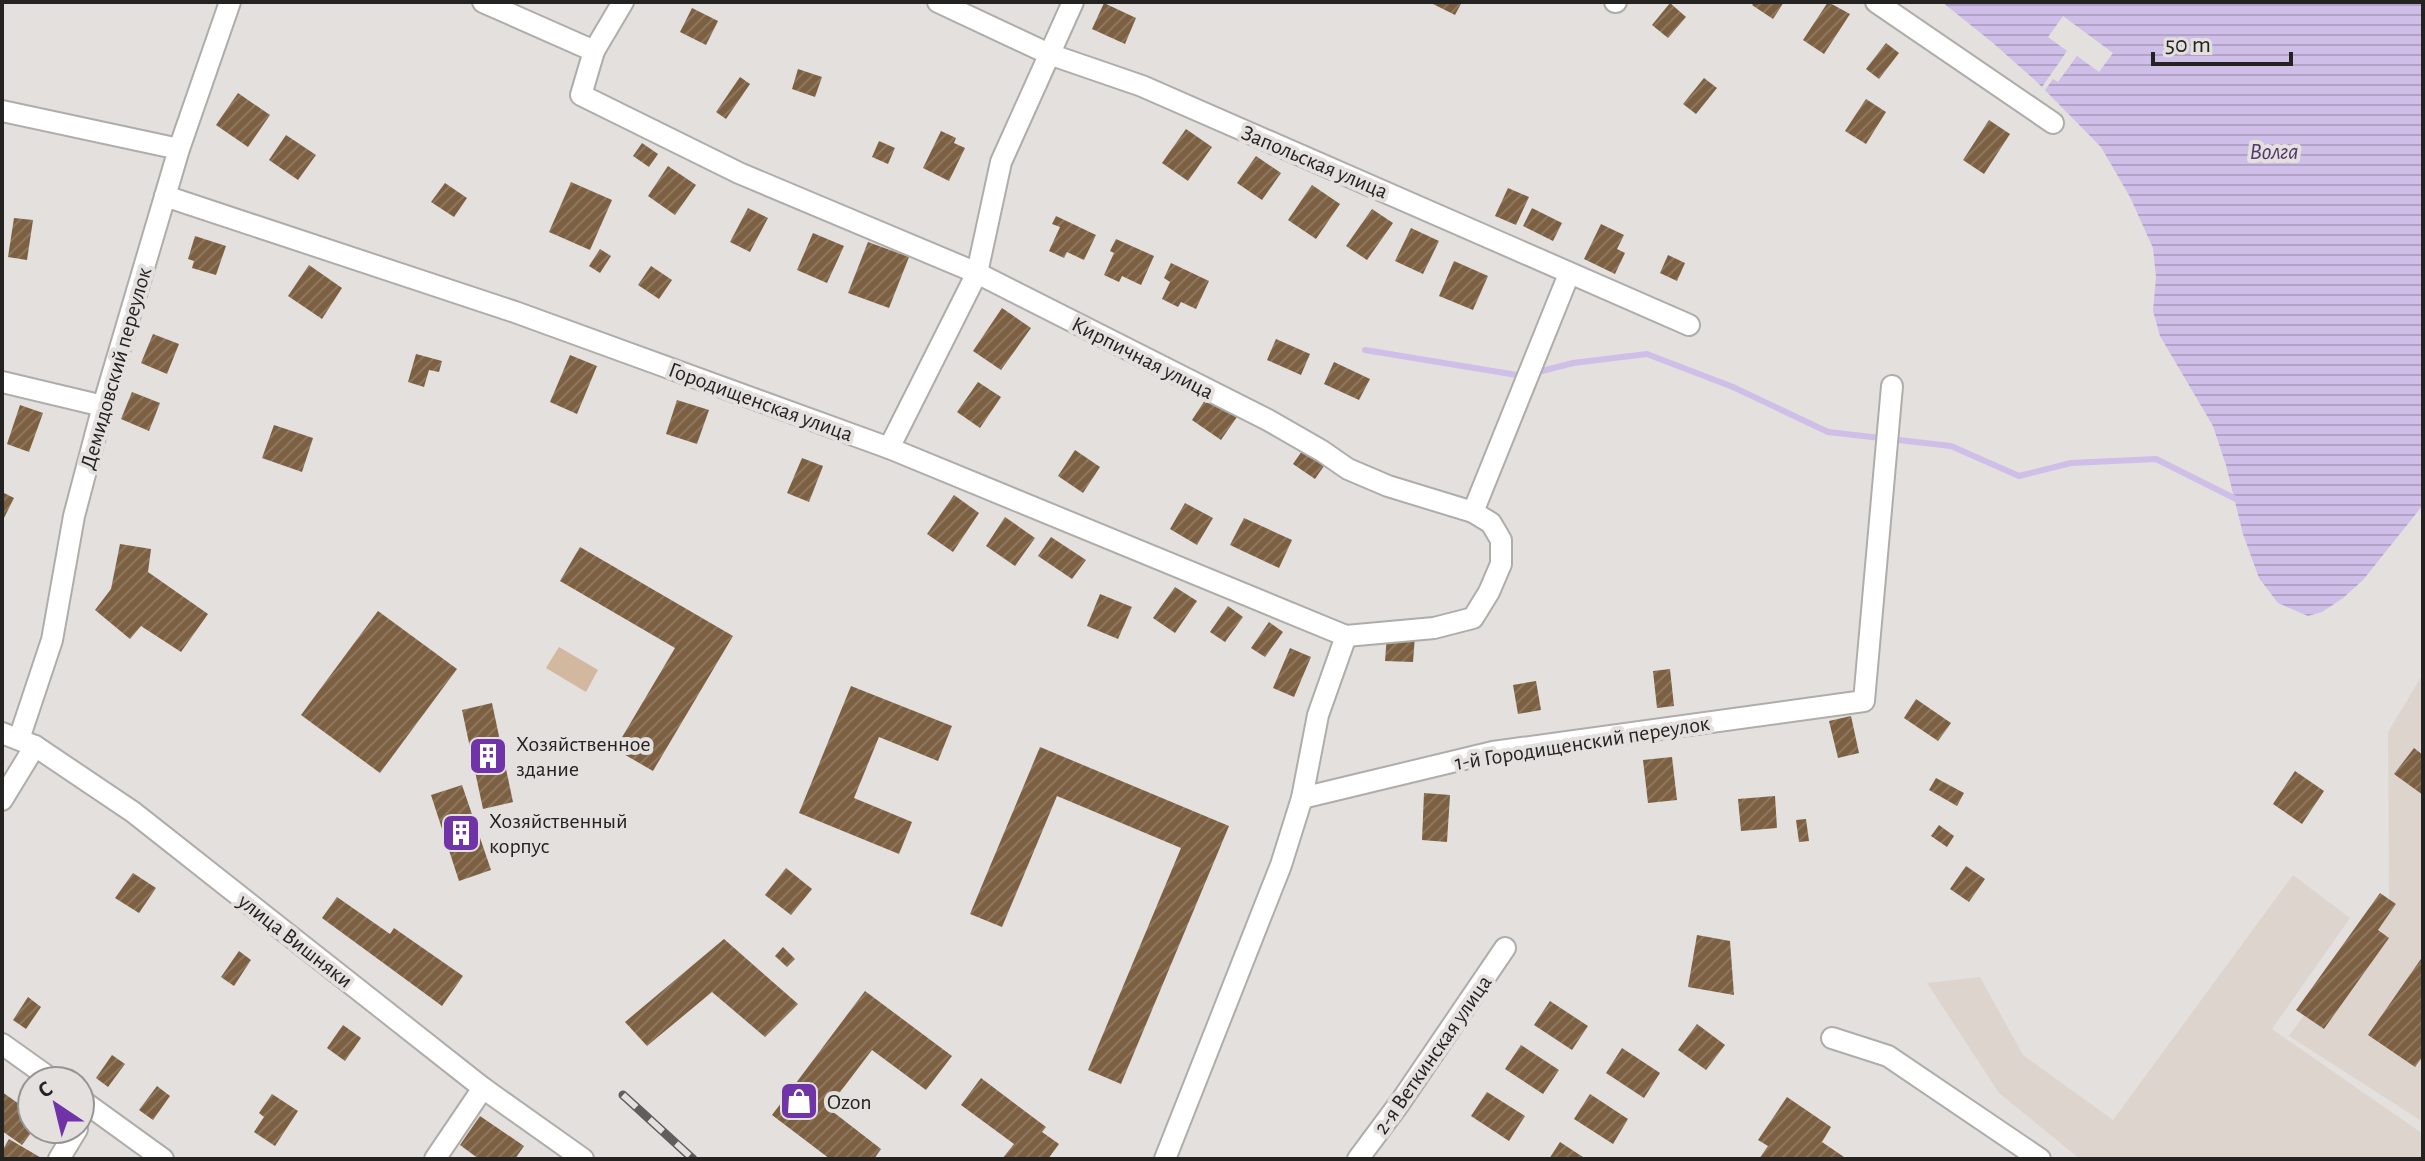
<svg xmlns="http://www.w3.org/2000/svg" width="2425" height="1161" font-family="'Alegreya Sans',sans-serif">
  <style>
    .built { fill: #ddd5cd }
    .park { fill: #d1b89f }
    .water { fill: url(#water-rules) }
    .pier { fill: #e3e0de }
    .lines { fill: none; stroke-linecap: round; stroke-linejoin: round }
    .stream { stroke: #cfbee7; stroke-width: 6 }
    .building { fill: url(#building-hatch) }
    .minor-casing { stroke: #afadaa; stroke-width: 24 }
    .minor { stroke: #fff; stroke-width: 20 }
    .rail-casing { stroke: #605e5d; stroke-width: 9 }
    .rail { stroke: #e3e0de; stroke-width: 6; stroke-dasharray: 18; stroke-linecap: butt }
    .labels { text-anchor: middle; stroke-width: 8; stroke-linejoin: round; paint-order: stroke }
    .street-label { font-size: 22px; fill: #242322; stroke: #e3e0de }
    .poi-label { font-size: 22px; fill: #242322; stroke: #e3e0de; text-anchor: start }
    .water-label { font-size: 24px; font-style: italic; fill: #523a6e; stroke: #e3e0de }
  </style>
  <defs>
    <pattern id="water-rules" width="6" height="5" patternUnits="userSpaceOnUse" patternTransform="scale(2)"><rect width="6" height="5" fill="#cfbee7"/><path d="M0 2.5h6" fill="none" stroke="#b2a3c6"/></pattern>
    <pattern id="building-hatch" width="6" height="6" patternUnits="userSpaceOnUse" patternTransform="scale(2)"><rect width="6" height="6" fill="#7d6041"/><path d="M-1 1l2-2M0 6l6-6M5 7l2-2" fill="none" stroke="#8d7760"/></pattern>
  </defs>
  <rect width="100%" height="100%" fill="#e3e0de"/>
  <g class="built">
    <polygon points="2423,674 2423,1122 2289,1036 2389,899 2388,732"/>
    <polygon points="2293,875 2350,918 2272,1029 2423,1134 2423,1159 2080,1159 1999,1093 1927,983 1980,977 2023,1055 2113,1120"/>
  </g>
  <polygon class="park" points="559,647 598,670 586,692 546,668"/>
  <polygon class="water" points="1942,2 2423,2 2423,505 2363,580 2343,598 2322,612 2308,616 2278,603 2259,578 2243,534 2226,465 2213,426 2160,336 2153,311 2156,277 2153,248 2130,197 2101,147 2037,82 1993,43"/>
  <polygon class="pier" points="2063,16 2113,53 2099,72 2077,56 2058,82 2053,79 2045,90 2042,87 2067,51 2048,37"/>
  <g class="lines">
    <g class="stream">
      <polyline points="1365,350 1523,376"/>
      <polyline points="1534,373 1573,363 1647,354 1733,387 1828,432 1951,446 2019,476 2071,463 2156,459 2238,500"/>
    </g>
  </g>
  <g class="building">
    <polygon points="1429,2 1462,2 1455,15"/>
    <polygon points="1755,2 1784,2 1773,19 1752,5"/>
    <polygon points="1828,2 1850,14 1824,54 1803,40"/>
    <polygon points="1104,3 1136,18 1125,44 1092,29"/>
    <polygon points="1670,3 1686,17 1668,38 1652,25"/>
    <polygon points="692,8 718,21 706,45 680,32"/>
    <polygon points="1886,43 1899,53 1879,79 1866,69"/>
    <polygon points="798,69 822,77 815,97 792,89"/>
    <polygon points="740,77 750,84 726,119 716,112"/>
    <polygon points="1704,78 1717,88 1696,114 1683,104"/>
    <polygon points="238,93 270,115 248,147 216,125"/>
    <polygon points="1866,99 1886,112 1866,144 1845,131"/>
    <polygon points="1989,120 2010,134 1984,174 1963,160"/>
    <polygon points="1186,129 1212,147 1188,181 1162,163"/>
    <polygon points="941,131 956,138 954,143 965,148 949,181 923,168"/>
    <polygon points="286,135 316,155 298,180 269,160"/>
    <polygon points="879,141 895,148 888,164 872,157"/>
    <polygon points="642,143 658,154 649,167 633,156"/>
    <polygon points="1256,156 1281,173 1262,200 1237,183"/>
    <polygon points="668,166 696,185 675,215 648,196"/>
    <polygon points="571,182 612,200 590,250 549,232"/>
    <polygon points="445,183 467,198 454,217 431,202"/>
    <polygon points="1312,185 1340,204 1316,239 1288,220"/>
    <polygon points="1508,188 1529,197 1516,225 1495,216"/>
    <polygon points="748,208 768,218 750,252 730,242"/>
    <polygon points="1532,208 1562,223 1553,241 1523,226"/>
    <polygon points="1372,209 1393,223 1367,260 1346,246"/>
    <polygon points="1056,216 1096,235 1084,260 1067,252 1064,258 1049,251 1060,227 1052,224"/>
    <polygon points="14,218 33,220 27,260 8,257"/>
    <polygon points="1601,224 1624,235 1617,249 1625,253 1615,274 1584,259"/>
    <polygon points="1411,228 1439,241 1423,274 1395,261"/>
    <polygon points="813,233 844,246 827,283 797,270"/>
    <polygon points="195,236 226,246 216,275 192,268 194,261 188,259"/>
    <polygon points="1116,239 1154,256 1141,285 1122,276 1119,282 1104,275 1114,253 1110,251"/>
    <polygon points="868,242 909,257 889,308 848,293"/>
    <polygon points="600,249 611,256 600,273 589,266"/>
    <polygon points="1668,255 1685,263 1677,281 1660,273"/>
    <polygon points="1454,261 1488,276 1473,310 1439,296"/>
    <polygon points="1171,263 1209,281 1196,309 1181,302 1178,307 1162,299 1170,282 1164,278"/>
    <polygon points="309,265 342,288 322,319 288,296"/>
    <polygon points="651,266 672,280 659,299 638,285"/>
    <polygon points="1002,308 1031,328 1001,370 973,351"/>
    <polygon points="153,334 179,344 167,374 141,363"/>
    <polygon points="1276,339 1310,354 1301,375 1267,360"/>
    <polygon points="416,354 442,361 439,372 429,370 424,387 408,382"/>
    <polygon points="570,355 597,366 577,414 550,402"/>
    <polygon points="1334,362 1370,379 1359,400 1324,384"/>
    <polygon points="978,382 1001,397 980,428 957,412"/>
    <polygon points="132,392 160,403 149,431 121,419"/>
    <polygon points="1207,397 1237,417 1221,440 1192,420"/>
    <polygon points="677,400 709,410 697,444 666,434"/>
    <polygon points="20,405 43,413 29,452 7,444"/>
    <polygon points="274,425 313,438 302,472 262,458"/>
    <polygon points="1075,450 1100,467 1083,493 1058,476"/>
    <polygon points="1302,451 1324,466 1315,479 1293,464"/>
    <polygon points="802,458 823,466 809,502 787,493"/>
    <polygon points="2,492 14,498 2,522"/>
    <polygon points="954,495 979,513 953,552 927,534"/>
    <polygon points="1185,503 1213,518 1197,545 1170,529"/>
    <polygon points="1005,517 1035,538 1015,566 986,546"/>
    <polygon points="1244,518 1292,540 1279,568 1230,545"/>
    <polygon points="1051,537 1086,560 1072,579 1038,556"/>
    <polygon points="120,544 151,549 148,572 208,614 181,652 141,626 130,639 95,610 111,589"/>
    <polygon points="580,547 733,636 653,771 615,749 675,648 560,581"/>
    <polygon points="1175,587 1197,601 1175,633 1153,618"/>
    <polygon points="1100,594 1132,607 1118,639 1087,626"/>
    <polygon points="1228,606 1243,617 1225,642 1210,632"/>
    <polygon points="378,611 457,669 380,773 301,715"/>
    <polygon points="1269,622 1283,632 1265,657 1251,648"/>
    <polygon points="1387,635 1415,636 1413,662 1385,661"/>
    <polygon points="1290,648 1311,657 1294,697 1273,688"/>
    <polygon points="1670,669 1674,706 1657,708 1653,671"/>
    <polygon points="1536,681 1541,710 1518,714 1513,685"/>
    <polygon points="851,686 952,726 938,761 879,737 854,798 912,822 899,854 799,813"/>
    <polygon points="1916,699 1951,723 1938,741 1904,718"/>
    <polygon points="492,703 513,802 483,809 462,710"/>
    <polygon points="1851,716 1859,753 1838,758 1829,721"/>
    <polygon points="1040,747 1229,826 1121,1084 1088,1070 1181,848 1057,796 1002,927 970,914"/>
    <polygon points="2414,748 2423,755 2423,795 2394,774"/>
    <polygon points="1672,757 1677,800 1648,803 1643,760"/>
    <polygon points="2295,771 2324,791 2302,824 2273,804"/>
    <polygon points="1936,778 1964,793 1957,806 1929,790"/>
    <polygon points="462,785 491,870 459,881 431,795"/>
    <polygon points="1424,793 1450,795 1447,842 1422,840"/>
    <polygon points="1775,796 1777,828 1741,831 1738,799"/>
    <polygon points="1806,819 1809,841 1799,842 1796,820"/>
    <polygon points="1939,825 1954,836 1947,847 1931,836"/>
    <polygon points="1966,866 1985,879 1969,902 1950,889"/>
    <polygon points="786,868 812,889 791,915 765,895"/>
    <polygon points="133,873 156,888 139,913 115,898"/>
    <polygon points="2380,893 2396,904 2378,930 2389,938 2324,1029 2296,1010"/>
    <polygon points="337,897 390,934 394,928 463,976 442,1006 322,918"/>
    <polygon points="1697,935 1730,941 1734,995 1688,987"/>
    <polygon points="724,939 798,1004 765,1037 712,992 647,1046 625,1022"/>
    <polygon points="783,947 795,959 787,967 775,956"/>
    <polygon points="239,951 251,960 234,986 221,977"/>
    <polygon points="2423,956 2423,1056 2415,1067 2368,1035"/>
    <polygon points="865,991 952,1056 926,1090 872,1050 828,1108 881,1149 874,1159 830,1159 772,1115"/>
    <polygon points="28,997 41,1007 26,1029 13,1020"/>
    <polygon points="1550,1001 1588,1026 1572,1050 1534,1025"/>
    <polygon points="1697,1024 1725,1045 1706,1070 1678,1050"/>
    <polygon points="343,1025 361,1038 345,1061 327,1048"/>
    <polygon points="1521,1045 1559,1070 1543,1094 1505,1069"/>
    <polygon points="1622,1048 1660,1073 1644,1098 1606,1073"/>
    <polygon points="112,1055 125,1064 108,1087 96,1078"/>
    <polygon points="981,1078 1046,1127 1042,1132 1059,1144 1048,1159 1002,1159 1014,1144 961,1105"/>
    <polygon points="157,1086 170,1096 153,1120 139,1110"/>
    <polygon points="2,1092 32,1113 34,1129 22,1145 2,1131"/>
    <polygon points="1487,1092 1525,1116 1509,1141 1471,1116"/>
    <polygon points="272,1094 298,1111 275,1146 254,1132 264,1117 259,1113"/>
    <polygon points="1590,1094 1628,1119 1613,1144 1574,1119"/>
    <polygon points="1787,1097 1831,1127 1822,1142 1847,1159 1759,1159 1768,1146 1758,1140"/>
    <polygon points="480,1116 524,1146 515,1159 479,1159 460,1145"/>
    <polygon points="9,1139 43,1159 2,1159 2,1151"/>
    <polygon points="1560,1142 1586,1159 1549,1159"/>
  </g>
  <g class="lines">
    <g class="minor-casing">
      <g id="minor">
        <polyline points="938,2 1049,54 1142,86 1689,325"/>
        <polyline points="1615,2 1616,2"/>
        <polyline points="1876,2 2053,123"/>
        <polyline points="594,51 623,2"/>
        <polyline points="2,111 179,149"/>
        <polyline points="165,196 515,312 889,448 1346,636 1434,628 1473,618 1489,592 1501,564 1501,540 1491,523 1473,512 1388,486 1348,469 1322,451 1268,420 977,273 739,173 581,95 594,51 483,2"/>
        <polyline points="2,382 103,406"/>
        <polyline points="889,448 977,273 1001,162 1073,2"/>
        <polyline points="1473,512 1569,274"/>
        <polyline points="2,733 35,746 133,812 483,1088 583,1159"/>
        <polyline points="19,739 52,640 74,516 103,406 179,149 230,2"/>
        <polyline points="1302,798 1493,752 1864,701 1892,386"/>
        <polyline points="2,800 35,746"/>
        <polyline points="1832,1038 1888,1056 2040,1159"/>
        <polyline points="2,1044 54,1081"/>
        <polyline points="80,1099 163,1159"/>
        <polyline points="59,1159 77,1129"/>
        <polyline points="435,1159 483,1088"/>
        <polyline points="1165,1159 1281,865 1302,798 1318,715 1346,636"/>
        <polyline points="1358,1159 1399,1104 1505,948"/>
      </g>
    </g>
    <use href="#minor" class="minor"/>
    <g class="rail-casing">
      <polyline id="rail" points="623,1095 693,1159"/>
    </g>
    <use href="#rail" class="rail"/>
  </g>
  <defs>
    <g id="building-square" transform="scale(2)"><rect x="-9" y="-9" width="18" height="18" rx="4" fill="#7033a8" stroke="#e3e0de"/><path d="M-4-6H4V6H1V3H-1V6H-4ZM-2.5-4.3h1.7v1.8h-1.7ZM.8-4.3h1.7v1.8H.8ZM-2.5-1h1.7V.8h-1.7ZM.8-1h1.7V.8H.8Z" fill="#fff"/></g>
    <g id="shop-square" transform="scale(2)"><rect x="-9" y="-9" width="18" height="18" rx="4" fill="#7033a8" stroke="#e3e0de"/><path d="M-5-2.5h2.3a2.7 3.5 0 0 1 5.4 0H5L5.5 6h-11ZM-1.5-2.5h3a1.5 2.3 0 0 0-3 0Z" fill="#fff"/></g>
  </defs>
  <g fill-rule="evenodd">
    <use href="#building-square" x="488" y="756"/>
    <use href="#building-square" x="461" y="833"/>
    <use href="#shop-square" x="799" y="1101"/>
  </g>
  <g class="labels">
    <g class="street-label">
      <text transform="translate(1315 161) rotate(23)" y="8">Запольская улица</text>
      <text transform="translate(1143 357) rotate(27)" y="8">Кирпичная улица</text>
      <text transform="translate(115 368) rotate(-74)" y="8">Демидовский переулок</text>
      <text transform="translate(761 401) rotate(20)" y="8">Городищенская улица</text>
      <text transform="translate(1582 742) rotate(-9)" y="8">1-й Городищенский переулок</text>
      <text transform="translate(296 940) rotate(38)" y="8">улица Вишняки</text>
      <text transform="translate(1432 1054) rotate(-55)" y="8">2-я Веткинская улица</text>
    </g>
    <g class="poi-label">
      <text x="516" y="751">Хозяйственное<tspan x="516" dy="25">здание</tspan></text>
      <text x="489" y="828">Хозяйственный<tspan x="489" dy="25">корпус</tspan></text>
      <text x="827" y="1109">Ozon</text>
    </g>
    <g class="water-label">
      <text x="2274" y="159">Волга</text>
    </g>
  </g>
  <rect width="2425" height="1161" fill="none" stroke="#242322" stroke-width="8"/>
  <g transform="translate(56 1105) rotate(325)"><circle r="38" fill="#e3e0de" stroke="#979493" stroke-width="2"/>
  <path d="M0-6L14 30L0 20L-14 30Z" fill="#7033a8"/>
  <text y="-12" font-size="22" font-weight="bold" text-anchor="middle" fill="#242322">С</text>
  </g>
  <path d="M2153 52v12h138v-12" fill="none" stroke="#242322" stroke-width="4"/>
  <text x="2165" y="52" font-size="24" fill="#242322" stroke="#e3e0de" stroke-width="6" paint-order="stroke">50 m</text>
</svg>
